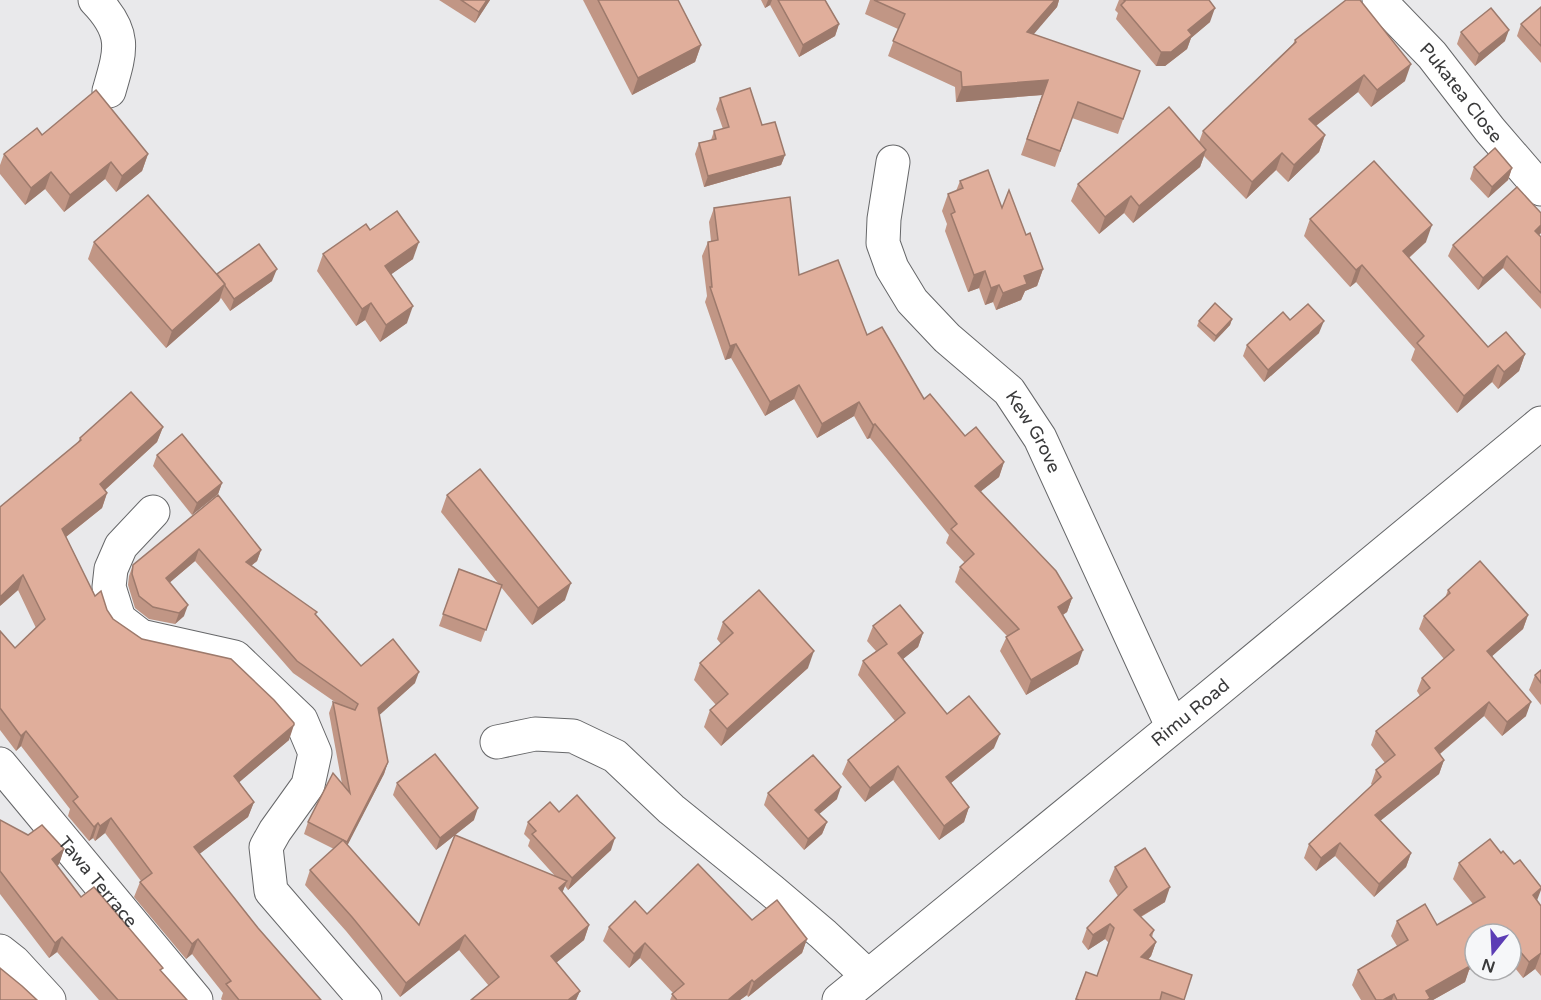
<svg xmlns="http://www.w3.org/2000/svg" width="1541" height="1000" font-family="'Varela Round',sans-serif">
  <style>
    .lines { fill: none; stroke-linecap: round; stroke-linejoin: round }
    .minor-casing { stroke: #666769; stroke-width: 35 }
    .major-casing { stroke: #666769; stroke-width: 35 }
    .minor { stroke: #fff; stroke-width: 33 }
    .major { stroke: #fff; stroke-width: 33 }
    .wall { fill: #c19685 }
    .shaded-wall { fill: #9d7a6c }
    .building { fill: #e0ae9b; stroke: #9d7a6c; stroke-width: 1.5 }
    .labels { text-anchor: middle; stroke-width: 4.5; stroke-linejoin: round; paint-order: stroke }
    .street-label { font-size: 18px; fill: #3a3a3b; stroke: #f6f7f9 }
  </style>
  <rect width="100%" height="100%" fill="#e9e9eb"/>
  <g class="lines">
    <g class="minor-casing">
      <g id="minor">
        <path d="M95 0C127 33 121 50 109 91"/>
        <path id="s1" d="M1379 0 1432 55 1490 130 1541 189"/>
        <path id="s2" d="M893 162 884 219 883 243 892 268 912 301 947 338 1009 391 1040 438 1172 726"/>
        <polyline points="153,512 121,546 111,569 109,587 119,619 141,636 235,657 301,720 315,753 308,785 275,831 266,847 271,891 365,1000"/>
        <polyline points="497,742 535,734 573,736 615,756 671,809 771,890 823,934 868,976"/>
        <path id="s3" d="M0 764 196 1000"/>
        <polyline points="0,951 14,962 49,1000"/>
      </g>
    </g>
    <g class="major-casing">
      <g id="major">
        <path id="s4" d="M839 1000 1207 699 1541 423"/>
      </g>
    </g>
    <use href="#minor" class="minor"/>
    <use href="#major" class="major"/>
  </g>
  <g class="wall">
    <polygon points="439,0 490,0 475,23"/>
    <polygon points="583,0 678,0 701,45 695,62 632,95"/>
    <polygon points="761,0 825,0 839,24 835,36 799,57 770,5 765,8"/>
    <polygon points="870,0 1059,0 1057,7 1033,34 1140,71 1118,134 1072,118 1055,167 1021,155 1042,95 956,102 955,87 888,56 898,29 865,14"/>
    <polygon points="1119,0 1209,0 1210,22 1191,38 1187,49 1165,66 1156,66 1116,19 1118,13 1115,10"/>
    <polygon points="1541,7 1541,63 1517,36 1521,24"/>
    <polygon points="1461,32 1505,41 1475,66 1457,44"/>
    <polygon points="1295,40 1405,81 1371,107 1358,92 1316,126 1325,135 1319,152 1288,182 1276,170 1246,199 1204,156 1200,167 1133,223 1124,213 1099,234 1071,201 1078,184 1199,142 1203,131 1293,44"/>
    <polygon points="720,98 762,125 785,155 781,165 704,187 695,154 699,143 711,140 714,131 723,129 716,109"/>
    <polygon points="42,135 148,154 142,171 116,192 105,179 64,212 45,189 25,205 0,174 0,165 4,154"/>
    <polygon points="1474,167 1512,168 1508,180 1488,198 1470,179"/>
    <polygon points="960,181 1002,208 1026,235 1043,269 1037,286 1025,291 1021,300 996,310 993,302 985,305 979,288 968,292 945,231 947,224 942,211 948,194 956,191"/>
    <polygon points="714,208 799,275 867,335 924,399 965,436 1004,462 999,477 981,491 1072,598 1067,612 1063,615 1078,664 1026,695 1000,651 1007,636 955,582 960,567 965,563 946,543 949,535 870,438 867,439 854,416 817,438 794,399 765,416 731,358 725,360 705,302 707,296 702,256 708,242 711,241 709,222"/>
    <polygon points="1310,219 1426,242 1409,258 1488,347 1525,354 1519,371 1498,389 1492,382 1457,413 1411,360 1415,349 1356,282 1350,287 1304,236"/>
    <polygon points="370,230 413,259 391,274 407,323 380,342 365,320 356,326 317,271 323,254"/>
    <polygon points="1541,233 1539,235 1541,237 1541,309 1503,268 1478,290 1448,256 1453,245"/>
    <polygon points="94,242 217,274 272,281 230,311 221,298 219,301 166,348 88,259"/>
    <polygon points="1232,319 1230,325 1214,342 1197,326 1199,321"/>
    <polygon points="1290,320 1319,333 1264,382 1243,356 1247,345"/>
    <polygon points="163,427 157,442 105,490 107,493 102,508 66,537 95,596 113,619 289,740 239,782 254,802 248,817 199,854 258,928 321,1000 222,1000 221,999 223,993 192,954 186,959 134,897 140,882 141,881 105,833 95,841 93,838 89,841 68,816 70,809 21,746 16,751 0,730 0,631 15,648 36,628 18,590 0,606 80,438"/>
    <polygon points="157,455 222,483 218,494 192,515 153,466"/>
    <polygon points="218,495 261,550 257,561 251,566 316,615 361,666 415,683 379,715 388,762 384,774 347,845 419,925 556,877 528,846 530,840 524,834 528,822 559,812 611,850 568,890 565,886 562,892 589,925 584,940 556,963 580,991 576,1000 471,1000 489,986 459,950 400,997 346,931 305,885 310,870 334,849 304,834 308,822 342,784 329,713 333,702 335,702 293,673 195,561 169,583 184,616 175,624 149,619 135,608 128,585 129,576 133,565"/>
    <polygon points="447,495 565,600 532,625 501,587 481,642 439,626 459,569 498,583 441,512"/>
    <polygon points="1448,590 1528,615 1523,629 1492,656 1526,716 1502,736 1484,716 1440,754 1444,760 1439,774 1380,821 1411,853 1406,867 1374,897 1335,856 1316,871 1304,858 1309,844 1372,785 1371,784 1376,770 1385,763 1371,745 1376,731 1420,696 1417,691 1422,678 1444,659 1419,629 1424,616 1445,598"/>
    <polygon points="723,622 808,668 721,746 704,727 710,710 716,705 694,680 700,663 721,644 717,639"/>
    <polygon points="873,626 923,633 918,647 903,659 947,714 994,748 951,783 969,807 964,822 939,840 893,780 865,802 842,774 848,760 895,721 858,675 863,661 876,651 867,641"/>
    <polygon points="1541,670 1541,705 1529,690 1535,675"/>
    <polygon points="397,783 474,820 436,850 393,795"/>
    <polygon points="768,793 837,799 819,814 827,822 822,834 804,850 764,805"/>
    <polygon points="0,820 28,835 64,849 59,864 57,866 81,897 161,971 187,1000 99,1000 57,952 49,958 0,894"/>
    <polygon points="1459,863 1537,901 1541,906 1541,976 1535,969 1523,978 1511,963 1511,934 1475,934 1469,970 1465,982 1433,1000 1361,1000 1352,985 1358,970 1397,946 1391,936 1397,921 1437,925 1473,904 1453,879"/>
    <polygon points="1115,867 1165,902 1141,917 1154,930 1152,937 1156,942 1151,956 1148,960 1192,975 1184,1000 1075,1000 1086,972 1097,976 1109,943 1105,939 1088,950 1082,942 1087,928 1118,896 1109,881"/>
    <polygon points="647,914 752,920 807,939 802,953 748,997 747,995 740,1000 670,1000 673,993 640,958 629,968 603,941 609,927"/>
  </g>
  <g class="shaded-wall">
    <polygon points="487,0 490,0 475,23 479,12"/>
    <polygon points="768,0 772,0 770,5 765,8"/>
    <polygon points="1055,0 1059,0 1057,7 1022,48 1027,32"/>
    <polygon points="1215,8 1210,22 1191,38 1187,49 1165,66 1156,66 1161,52"/>
    <polygon points="839,24 835,36 799,57 803,45"/>
    <polygon points="1509,30 1505,41 1475,66 1479,54"/>
    <polygon points="701,45 695,62 632,95 638,78"/>
    <polygon points="1411,64 1405,81 1371,107 1377,90"/>
    <polygon points="1364,75 1358,92 1303,136 1309,119"/>
    <polygon points="1048,80 1042,95 956,102 962,87"/>
    <polygon points="1325,135 1319,152 1288,182 1294,165"/>
    <polygon points="1206,150 1200,167 1133,223 1139,206"/>
    <polygon points="1282,153 1276,170 1246,199 1252,182"/>
    <polygon points="148,154 142,171 116,192 122,176"/>
    <polygon points="785,155 781,165 704,187 708,176"/>
    <polygon points="111,162 105,179 64,212 70,195"/>
    <polygon points="1512,168 1508,180 1488,198 1492,187"/>
    <polygon points="51,172 45,189 25,205 31,188"/>
    <polygon points="1131,196 1124,213 1099,234 1105,217"/>
    <polygon points="1432,225 1426,242 1397,268 1403,251"/>
    <polygon points="1541,225 1541,233 1531,242 1535,231"/>
    <polygon points="419,242 413,259 379,283 385,266"/>
    <polygon points="1507,256 1503,268 1478,290 1483,278"/>
    <polygon points="1362,265 1356,282 1350,287 1356,270"/>
    <polygon points="277,269 272,281 230,311 234,299"/>
    <polygon points="1043,269 1037,286 1025,291 1021,300 996,310 1003,293 1024,276"/>
    <polygon points="985,271 979,288 968,292 974,275"/>
    <polygon points="225,284 219,301 166,348 172,331"/>
    <polygon points="999,285 993,302 985,305 991,288"/>
    <polygon points="371,303 365,320 356,326 362,309"/>
    <polygon points="413,306 407,323 380,342 386,325"/>
    <polygon points="1232,319 1230,325 1214,342 1216,336"/>
    <polygon points="1324,321 1319,333 1264,382 1268,370"/>
    <polygon points="736,344 731,358 725,360 730,346"/>
    <polygon points="1525,354 1519,371 1498,389 1504,372"/>
    <polygon points="1498,365 1492,382 1457,413 1464,396"/>
    <polygon points="799,385 794,399 765,416 770,402"/>
    <polygon points="859,402 854,416 817,438 822,424"/>
    <polygon points="875,424 870,438 867,439 873,425"/>
    <polygon points="163,427 157,442 95,499 100,484"/>
    <polygon points="1004,462 999,477 970,500 975,486"/>
    <polygon points="222,483 218,494 192,515 197,503"/>
    <polygon points="107,493 102,508 57,544 62,529"/>
    <polygon points="199,549 195,561 161,590 166,578"/>
    <polygon points="261,550 257,561 242,573 246,562"/>
    <polygon points="23,575 18,590 0,606 0,597"/>
    <polygon points="571,583 565,600 532,625 538,608"/>
    <polygon points="1072,598 1067,612 1053,621 1058,607"/>
    <polygon points="188,605 184,616 175,624 179,613"/>
    <polygon points="1528,615 1523,629 1482,665 1487,651"/>
    <polygon points="923,633 918,647 893,667 898,653"/>
    <polygon points="1083,650 1078,664 1026,695 1031,680"/>
    <polygon points="814,651 808,668 721,746 727,729"/>
    <polygon points="419,672 415,683 374,720 378,708"/>
    <polygon points="1489,702 1484,716 1430,762 1435,748"/>
    <polygon points="1531,702 1526,716 1502,736 1507,722"/>
    <polygon points="294,725 289,740 229,791 234,776"/>
    <polygon points="26,731 21,746 16,751 21,736"/>
    <polygon points="1000,734 994,748 941,791 946,777"/>
    <polygon points="1444,760 1439,774 1370,829 1375,815"/>
    <polygon points="388,762 384,774 343,854 347,842"/>
    <polygon points="898,766 893,780 865,802 870,788"/>
    <polygon points="841,787 837,799 811,821 815,810"/>
    <polygon points="254,802 248,817 189,862 194,847"/>
    <polygon points="969,807 964,822 939,840 944,826"/>
    <polygon points="478,808 474,820 436,850 440,838"/>
    <polygon points="111,818 105,833 95,841 100,826"/>
    <polygon points="827,822 822,834 804,850 808,839"/>
    <polygon points="98,823 93,838 89,841 94,827"/>
    <polygon points="615,838 611,850 568,890 572,878"/>
    <polygon points="1340,843 1335,856 1316,871 1321,858"/>
    <polygon points="64,849 59,864 47,874 52,859"/>
    <polygon points="1411,853 1406,867 1374,897 1379,884"/>
    <polygon points="567,881 561,896 559,888"/>
    <polygon points="1170,887 1165,902 1128,924 1134,910"/>
    <polygon points="1541,888 1541,890 1536,903 1533,895"/>
    <polygon points="1110,924 1105,939 1088,950 1093,935"/>
    <polygon points="589,925 584,940 546,971 551,956"/>
    <polygon points="465,935 459,950 400,997 406,983"/>
    <polygon points="62,937 57,952 49,958 55,943"/>
    <polygon points="198,939 192,954 186,959 192,944"/>
    <polygon points="807,939 802,953 748,997 754,982"/>
    <polygon points="1156,942 1151,956 1136,972 1141,957"/>
    <polygon points="645,943 640,958 629,968 634,954"/>
    <polygon points="1541,953 1535,969 1523,978 1529,962"/>
    <polygon points="1475,954 1475,967 1469,970 1465,982 1433,1000 1423,1000 1426,991 1466,959"/>
    <polygon points="752,980 747,995 740,1000 728,1000"/>
    <polygon points="580,991 576,1000 568,1000"/>
    <polygon points="1394,994 1392,1000 1383,1000"/>
  </g>
  <g class="building">
    <polygon points="461,0 487,0 479,12"/>
    <polygon points="598,0 678,0 701,45 638,78"/>
    <polygon points="778,0 825,0 839,24 803,45"/>
    <polygon points="874,0 1055,0 1027,32 1140,71 1123,119 1078,102 1060,151 1027,139 1048,80 962,87 961,72 893,41 905,14"/>
    <polygon points="1124,0 1209,0 1215,8 1188,30 1192,35 1171,52 1161,52 1121,5 1125,1"/>
    <polygon points="1346,0 1360,0 1411,64 1377,90 1364,75 1309,119 1325,135 1294,165 1282,153 1252,182 1203,131 1296,42 1295,40"/>
    <polygon points="1541,7 1541,46 1521,24"/>
    <polygon points="1491,8 1509,30 1479,54 1461,32"/>
    <polygon points="750,88 762,125 775,122 785,155 708,176 699,143 716,139 714,131 729,127 720,98"/>
    <polygon points="96,90 148,154 122,176 111,162 70,195 51,172 31,188 4,154 37,128 42,135"/>
    <polygon points="1169,107 1206,150 1139,206 1131,196 1105,217 1078,184"/>
    <polygon points="1495,148 1512,168 1492,187 1474,167"/>
    <polygon points="1374,161 1432,225 1403,251 1488,347 1506,332 1525,354 1504,372 1498,365 1464,396 1417,343 1424,336 1362,265 1356,270 1310,219"/>
    <polygon points="988,170 1002,208 1009,190 1026,235 1030,233 1043,269 1024,276 1027,284 1003,293 999,285 991,288 985,271 974,275 951,214 955,212 948,194 963,188 960,181"/>
    <polygon points="1517,187 1541,213 1541,225 1535,231 1541,237 1541,293 1507,256 1483,278 1453,245"/>
    <polygon points="148,195 225,284 172,331 94,242"/>
    <polygon points="790,197 799,275 838,260 867,335 882,327 924,399 930,394 965,436 976,427 1004,462 975,486 1056,571 1072,598 1058,607 1083,650 1031,680 1006,637 1019,629 960,567 974,554 951,529 957,524 875,424 873,425 859,402 822,424 799,385 770,402 736,344 730,346 710,287 712,287 708,242 718,240 714,208"/>
    <polygon points="397,211 419,242 385,266 413,306 386,325 371,303 362,309 323,254 366,224 370,230"/>
    <polygon points="259,244 277,269 234,299 225,286 225,284 217,274"/>
    <polygon points="1215,303 1232,319 1216,336 1199,321"/>
    <polygon points="1308,304 1324,321 1268,370 1247,345 1283,312 1290,320"/>
    <polygon points="131,392 163,427 100,484 107,493 62,529 95,596 101,591 107,610 113,619 142,639 231,659 274,700 294,723 294,725 234,776 254,802 194,847 258,928 321,1000 239,1000 226,984 231,981 198,939 192,944 140,882 152,873 111,818 100,826 98,823 94,827 73,801 78,797 61,775 26,731 21,736 0,708 0,631 15,648 45,619 23,575 0,597 0,507 81,440 80,438"/>
    <polygon points="182,434 222,483 197,503 157,455"/>
    <polygon points="480,469 571,583 538,608 447,495"/>
    <polygon points="218,495 261,550 246,562 317,612 315,614 361,666 393,639 419,672 378,708 388,762 347,842 308,822 333,773 350,793 333,702 355,710 358,704 297,661 199,549 166,578 188,605 179,613 153,607 139,596 132,574 133,565"/>
    <polygon points="1480,561 1528,615 1487,651 1531,702 1507,722 1489,702 1435,748 1444,760 1375,815 1411,853 1379,884 1340,843 1321,858 1309,844 1381,777 1376,770 1395,755 1376,731 1430,688 1422,678 1454,650 1424,616 1450,593 1448,590"/>
    <polygon points="459,569 502,585 486,630 443,614"/>
    <polygon points="759,590 814,651 727,729 710,710 728,694 700,663 733,633 723,622"/>
    <polygon points="900,605 923,633 898,653 947,714 969,696 1000,734 946,777 969,807 944,826 898,766 870,788 848,760 905,713 863,661 887,644 873,626"/>
    <polygon points="1541,670 1541,683 1535,675"/>
    <polygon points="435,754 478,808 440,838 397,783"/>
    <polygon points="813,755 841,787 815,810 827,822 808,839 768,793"/>
    <polygon points="577,795 615,838 572,878 532,834 536,831 528,822 550,802 559,812"/>
    <polygon points="0,820 28,835 42,825 64,849 52,859 81,897 94,887 163,968 160,970 187,1000 118,1000 62,937 55,943 0,871"/>
    <polygon points="455,835 567,881 559,888 589,925 551,956 580,991 568,1000 471,1000 499,977 465,935 406,983 352,917 310,870 343,840 419,925"/>
    <polygon points="1490,839 1501,853 1503,851 1514,864 1520,860 1541,887 1541,888 1533,895 1541,906 1541,953 1529,962 1511,941 1511,934 1475,934 1475,954 1466,959 1470,966 1426,991 1430,998 1427,1000 1397,1000 1394,994 1383,1000 1376,1000 1358,970 1408,940 1397,921 1425,904 1437,925 1485,897 1459,863"/>
    <polygon points="1145,848 1170,887 1134,910 1154,930 1150,935 1156,942 1141,957 1192,975 1184,1000 1162,992 1160,1000 1079,1000 1076,999 1086,972 1097,976 1114,928 1110,924 1093,935 1087,928 1127,887 1115,867"/>
    <polygon points="698,864 752,920 777,900 807,939 754,982 752,980 728,1000 677,1000 672,994 684,984 645,943 634,954 609,927 635,901 647,914"/>
    <polygon points="0,968 22,986 37,1000 0,1000"/>
  </g>
  <g class="labels">
    <g class="street-label">
      <text dy="6" stroke="none"><textPath href="#s1" startOffset="124">Pukatea Close</textPath></text>
      <text dy="6" stroke="none"><textPath href="#s2" startOffset="327">Kew Grove</textPath></text>
      <text dy="6" stroke="none"><textPath href="#s4" startOffset="454">Rimu Road</textPath></text>
      <text dy="6" stroke="none"><textPath href="#s3" startOffset="153">Tawa Terrace</textPath></text>
    </g>
  </g>
  <g transform="translate(1493 952) rotate(198)"><circle r="28" fill="#f6f7f9" stroke="#ababad" stroke-width="1.5"/>
  <path d="M0-4.5L10 22L0 15L-10 22Z" fill="#5c3db5"/>
  <text y="-9" font-size="16" font-weight="bold" text-anchor="middle" fill="#3a3a3b">N</text>
  </g>
</svg>
